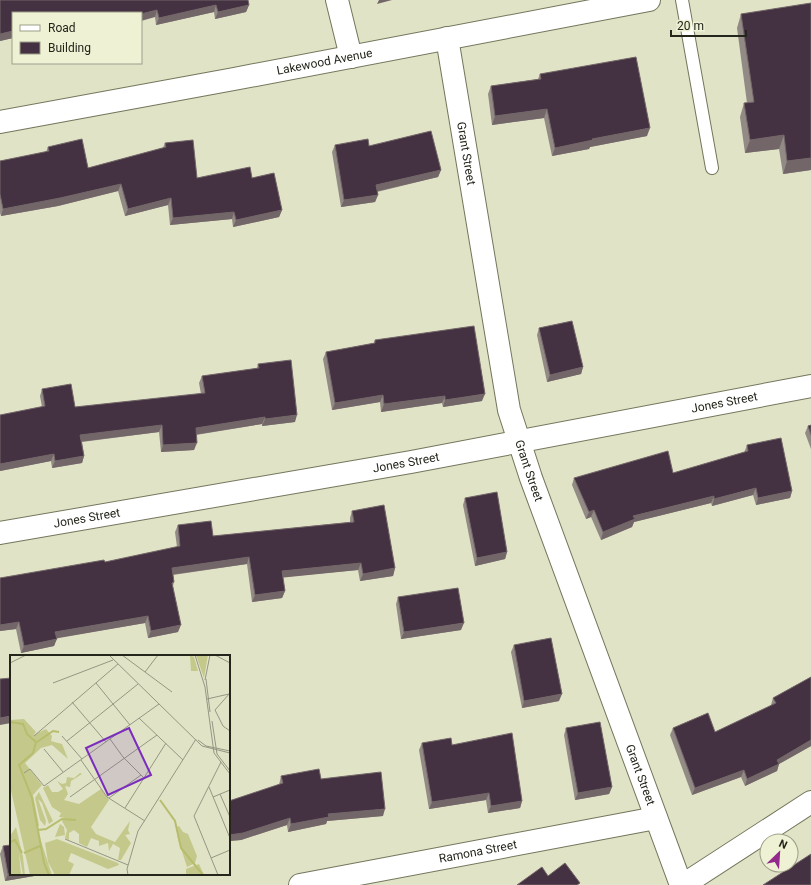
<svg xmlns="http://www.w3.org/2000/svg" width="811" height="885" font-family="Roboto,sans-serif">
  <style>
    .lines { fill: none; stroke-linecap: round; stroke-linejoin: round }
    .service-casing { stroke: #74765c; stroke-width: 14 }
    .minor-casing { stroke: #74765c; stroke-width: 24 }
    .service { stroke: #fff; stroke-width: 12 }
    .minor { stroke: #fff; stroke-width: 22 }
    .wall { fill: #928a84 }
    .shaded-wall { fill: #736669 }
    .building { fill: #443141; stroke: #736669 }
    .labels { text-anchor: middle; stroke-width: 4; stroke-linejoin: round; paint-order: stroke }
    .street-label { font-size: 12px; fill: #24251b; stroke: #eef1d3 }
    .inset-river { fill: none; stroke: #b7bd6c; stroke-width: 2 }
    .inset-road { fill: none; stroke: #959782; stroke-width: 1 }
    .view { fill: #7b2cbf; fill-opacity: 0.15; stroke: #7b2cbf; stroke-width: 2 }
    .inset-edge { fill: none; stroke: #24251b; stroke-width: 2 }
  </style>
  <rect width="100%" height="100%" fill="#e0e3c6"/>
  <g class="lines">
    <g class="service-casing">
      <polyline id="service" points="682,0 712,168"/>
    </g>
    <g class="minor-casing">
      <g id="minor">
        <polyline points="337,0 351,57"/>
        <path id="s1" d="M447 38 509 410 531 478 681 885"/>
        <path id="s2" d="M0 122 234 79 649 0"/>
        <path id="s3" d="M0 533 411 462 811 386"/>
        <path id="s4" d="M300 885 656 818"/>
        <polyline points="683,885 811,802"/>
      </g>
    </g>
    <use href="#service" class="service"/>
    <use href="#minor" class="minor"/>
  </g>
  <g class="wall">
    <polygon points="0,0 249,5 246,12 215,19 214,12 156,25 155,17 13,13 13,38 0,41"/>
    <polygon points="811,3 811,170 783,174 779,149 745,153 740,117 744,103 747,103 737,28 741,14"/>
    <polygon points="540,74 647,136 590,147 589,149 552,156 544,118 492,125 488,94 491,86 538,79"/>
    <polygon points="165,143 197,178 252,178 282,210 279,217 233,227 232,219 170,225 168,205 125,216 118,191 58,206 1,216 0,213 0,161 46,152 48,147 88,168 163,148"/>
    <polygon points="335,145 369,146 441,170 438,177 377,192 378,195 375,202 341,207 332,152"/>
    <polygon points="539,328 583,367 581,374 547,382 537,335"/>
    <polygon points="375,340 482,401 443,407 442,403 381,412 380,402 332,410 323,359 326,352 374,343"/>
    <polygon points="258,364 295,422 262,426 262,424 196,435 194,450 161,452 159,432 82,442 84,456 82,463 52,468 51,461 0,471 0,415 42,407 40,396 42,389 75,407 201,394 199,383 202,376 257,368"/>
    <polygon points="811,425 811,449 805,433 808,426"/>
    <polygon points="747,445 792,491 790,498 756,505 753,495 712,506 711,503 634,522 632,527 601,540 591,517 586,519 572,485 574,478 673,473 744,453"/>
    <polygon points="465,498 507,552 505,559 475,566 463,505"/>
    <polygon points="352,511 395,568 393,576 360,581 358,570 283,577 285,591 282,598 252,602 247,564 173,575 174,582 173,586 178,632 148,638 145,623 56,638 54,646 21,653 16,629 0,631 0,578 105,562 177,547 175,532 178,525 213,536 350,522 350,518"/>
    <polygon points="398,597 461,630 401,639 396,604"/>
    <polygon points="514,645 559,701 522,708 511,652"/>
    <polygon points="811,677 811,746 779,764 777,771 745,786 741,777 692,795 670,735 673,728 715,732 771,706 771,705 773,698"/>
    <polygon points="566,728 612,787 609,794 575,800 564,735"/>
    <polygon points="422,743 452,745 522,801 520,808 488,813 486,800 429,809 419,750"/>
    <polygon points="281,776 321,779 383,816 327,821 326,824 288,832 287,825 241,840 229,841 229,801 279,785"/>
    <polygon points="3,846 11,874 46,874 5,881 0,854"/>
  </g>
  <g class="shaded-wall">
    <polygon points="379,0 392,0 377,4"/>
    <polygon points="216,5 214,12 156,25 159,18"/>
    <polygon points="249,5 246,12 215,19 218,12"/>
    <polygon points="157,10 155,17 141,21 141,14"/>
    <polygon points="13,31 13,38 0,41 0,34"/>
    <polygon points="547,109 544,118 492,125 495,116"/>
    <polygon points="650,128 647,136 590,147 589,149 552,156 555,148 592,139"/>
    <polygon points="784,135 779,149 745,153 750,140"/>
    <polygon points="811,158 811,170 783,174 787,161"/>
    <polygon points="441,170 438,177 374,192 376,185"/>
    <polygon points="121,184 118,191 58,206 1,216 3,209"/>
    <polygon points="378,195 375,202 341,207 344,200"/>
    <polygon points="171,198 168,205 125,216 128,209"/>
    <polygon points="282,210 279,217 233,227 236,220"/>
    <polygon points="234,212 232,219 170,225 173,218"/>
    <polygon points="583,367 581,374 547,382 550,375"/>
    <polygon points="485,394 482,401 443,407 445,400"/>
    <polygon points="383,395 380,402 332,410 335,403"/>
    <polygon points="445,396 442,403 381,412 384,404"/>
    <polygon points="297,415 295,422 262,426 265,419"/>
    <polygon points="265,417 262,424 193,435 196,428"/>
    <polygon points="162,425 159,432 78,442 80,435"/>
    <polygon points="197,443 194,450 161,452 163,445"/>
    <polygon points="54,454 51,461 0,471 0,464"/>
    <polygon points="84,456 82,463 52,468 55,461"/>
    <polygon points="756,488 753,495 712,506 714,499"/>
    <polygon points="792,491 790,498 756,505 758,498"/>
    <polygon points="714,496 711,503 634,522 632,527 601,540 603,532 633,516"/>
    <polygon points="594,510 591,517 586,519 589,512"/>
    <polygon points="507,552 505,559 475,566 477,558"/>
    <polygon points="249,557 247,564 169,575 172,568"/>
    <polygon points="361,563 358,570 279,578 282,571"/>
    <polygon points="395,568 393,576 360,581 363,574"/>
    <polygon points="285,591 282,598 252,602 255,595"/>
    <polygon points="148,616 145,623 53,639 55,632"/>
    <polygon points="19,622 16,629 0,631 0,625"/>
    <polygon points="464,623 461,630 401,639 404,632"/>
    <polygon points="181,625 178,632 148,638 151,631"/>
    <polygon points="57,639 54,646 21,653 24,646"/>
    <polygon points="562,694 559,701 522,708 524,701"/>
    <polygon points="11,716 11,723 0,725 0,718"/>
    <polygon points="811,740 811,746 779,764 777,771 745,786 747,779 777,760"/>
    <polygon points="744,770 741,777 692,795 695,788"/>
    <polygon points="612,787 609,794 575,800 578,793"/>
    <polygon points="489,793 486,800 429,809 432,802"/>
    <polygon points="522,801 520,808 488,813 491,806"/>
    <polygon points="385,809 383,816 327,821 326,824 288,832 291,824 328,814"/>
    <polygon points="290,818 287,825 241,840 229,841 229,835"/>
    <polygon points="8,874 46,874 5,881"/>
    <polygon points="66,874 73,874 65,876"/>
  </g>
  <g class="building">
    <polygon points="0,0 248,0 249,5 218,12 216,5 159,18 157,10 141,14 141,13 13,13 13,31 0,34"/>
    <polygon points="811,3 811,158 787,161 784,135 750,140 744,103 754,102 741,14"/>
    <polygon points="636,57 650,128 592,139 593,140 555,148 547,109 495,116 491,86 541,79 540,74"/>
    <polygon points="431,131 441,170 376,185 378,195 344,200 335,145 368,139 369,146"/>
    <polygon points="82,139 88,168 166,147 165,143 193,140 197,178 250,167 252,178 274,173 282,210 236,220 234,212 173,218 171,198 128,209 121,184 60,198 3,209 0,194 0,161 49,151 48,147"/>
    <polygon points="572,321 583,367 550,375 539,328"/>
    <polygon points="474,326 485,394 445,400 445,396 384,404 383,395 335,403 326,352 375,343 375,340"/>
    <polygon points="291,360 297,415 265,419 265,417 196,428 197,443 163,445 162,425 80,435 84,456 55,461 54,454 0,464 0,415 45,406 42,389 71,384 75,407 205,393 202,376 259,368 258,364"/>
    <polygon points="811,425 811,435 808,426"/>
    <polygon points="781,438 792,491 758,498 756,488 714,499 714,496 633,516 635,519 603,532 594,510 589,512 574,478 668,451 673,473 748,451 747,445"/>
    <polygon points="497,492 507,552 477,558 465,498"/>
    <polygon points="384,505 395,568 363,574 361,563 282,571 285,591 255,595 249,557 172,568 174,582 172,583 181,625 151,631 148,616 55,632 57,639 24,646 19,622 0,625 0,578 104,560 105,562 180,546 178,525 211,521 213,536 354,522 352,511"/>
    <polygon points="458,588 464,623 404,632 398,597"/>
    <polygon points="551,638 562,694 524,701 514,645"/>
    <polygon points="811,677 811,740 777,760 779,764 747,779 744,770 695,788 673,728 708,713 715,732 776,703 773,698"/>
    <polygon points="11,678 11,716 0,718 0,679"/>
    <polygon points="600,722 612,787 578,793 566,728"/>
    <polygon points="512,733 522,801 491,806 489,793 432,802 422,743 451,738 452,745"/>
    <polygon points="319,769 321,779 381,772 385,809 328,814 329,817 291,824 290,818 243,833 229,835 229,801 283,783 281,776"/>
    <polygon points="11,845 11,874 8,874 3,846"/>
    <polygon points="811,854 811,885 763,885"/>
    <polygon points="565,863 580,883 577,885 517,885 542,867 548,876"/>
  </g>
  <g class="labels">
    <g class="street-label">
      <text dy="4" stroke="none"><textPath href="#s2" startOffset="330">Lakewood Avenue</textPath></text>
      <text dy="4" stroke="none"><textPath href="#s1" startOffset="117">Grant Street</textPath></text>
      <text dy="4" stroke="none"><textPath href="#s3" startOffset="736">Jones Street</textPath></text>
      <text dy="4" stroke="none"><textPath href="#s3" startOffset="412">Jones Street</textPath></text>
      <text dy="4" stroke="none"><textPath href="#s1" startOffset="441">Grant Street</textPath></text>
      <text dy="4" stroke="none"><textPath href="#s3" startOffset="88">Jones Street</textPath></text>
      <text dy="4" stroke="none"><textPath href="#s1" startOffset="765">Grant Street</textPath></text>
      <text dy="4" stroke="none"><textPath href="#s4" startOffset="181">Ramona Street</textPath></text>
    </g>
  </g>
  <g transform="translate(10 655)">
    <rect width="220" height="220" fill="#e0e3c6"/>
    <path d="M180 0 184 2 188 16H181ZM186 0H198L194 23ZM14 64 26 77 23 80 36 74 42 81 41 86 52 89 58 104 42 90 31 93 15 108 32 130 23 140 29 170 27 174 42 220H20L0 131V65ZM70 118 72 119 61 126 60 132 55 131 58 139 54 145 69 149 91 134 99 145 81 172 86 179 105 187 120 166 118 175 120 179 115 180 121 188 111 205H108L110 193 103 189 99 196 98 188 89 191V186L81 183 77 192 69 188V179L64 175 59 178V185L55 183 57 175 52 166 55 163 49 162 51 158 42 152 33 133 38 130 42 137H48L53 134 47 126 52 129 56 128 57 122 64 123ZM29 137 43 166 39 169 32 148 28 144 36 166 35 171 30 165 25 143ZM50 169 54 172 55 180 45 182ZM169 171 173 177 178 179 187 201 185 208 177 212 168 184 166 172ZM6 172 13 202 15 220H13L9 198 11 220H0V181ZM47 184 108 208 109 210 98 214 61 198 58 206 64 209 59 220H45L38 207 35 188ZM189 209 194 220H176V214Z" fill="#c4c98b"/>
    <path class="inset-river" d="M0 67 13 69 17 79 26 87 23 98 9 110 22 143 34 208 39 220M27 87 43 76 49 77M150 145 165 166 171 193 193 220M28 175 36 174 52 164 66 165M0 187 5 185 12 198M14 198 30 191"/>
    <path class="inset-road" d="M99 0 192 91 220 98M112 0 162 37M185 0 195 32M205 0 220 8M0 8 16 0M135 17 148 0M196 24 200 57M195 25 200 0M43 28 103 5M86 28 120 70M195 32 204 98 220 119M220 38 205 55 213 71 220 76M197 44 219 39M62 47 96 87M129 63 173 105M202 66 207 99 220 116M24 81 108 9M52 81 72 104M100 84 113 102 134 123M188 85 196 91 220 96M57 86 128 29M34 94 53 117M71 105 97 142 135 166M14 118 20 114 34 131 149 49M199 132 220 183M210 139 220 162M60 142 147 80M203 142 220 135M99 143 131 120M115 153 156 88M55 184 118 210M201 203 220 195M118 220 117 214 128 176 186 84M208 220 184 161 211 107"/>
    <path class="view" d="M119 73 141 120 98 140 76 93Z"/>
    <rect width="220" height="220" class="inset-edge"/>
  </g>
  <rect x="12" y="12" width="130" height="52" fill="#eef1d3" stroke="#9d9f89"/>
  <rect x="20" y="25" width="20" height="6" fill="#ffffff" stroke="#9d9f89"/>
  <text x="48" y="32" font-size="12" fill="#24251b">Road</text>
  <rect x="20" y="42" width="20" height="12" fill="#443141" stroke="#9d9f89"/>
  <text x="48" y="52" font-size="12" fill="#24251b">Building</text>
  <g transform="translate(779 853) rotate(25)"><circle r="19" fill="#eef1d3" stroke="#9d9f89"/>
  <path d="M0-3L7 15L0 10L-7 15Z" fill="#94298c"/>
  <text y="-6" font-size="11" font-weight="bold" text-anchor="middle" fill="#24251b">N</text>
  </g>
  <path d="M671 30v6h75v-6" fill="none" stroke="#24251b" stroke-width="2"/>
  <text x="677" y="30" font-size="12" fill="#24251b" stroke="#eef1d3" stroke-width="3" paint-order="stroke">20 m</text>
</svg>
